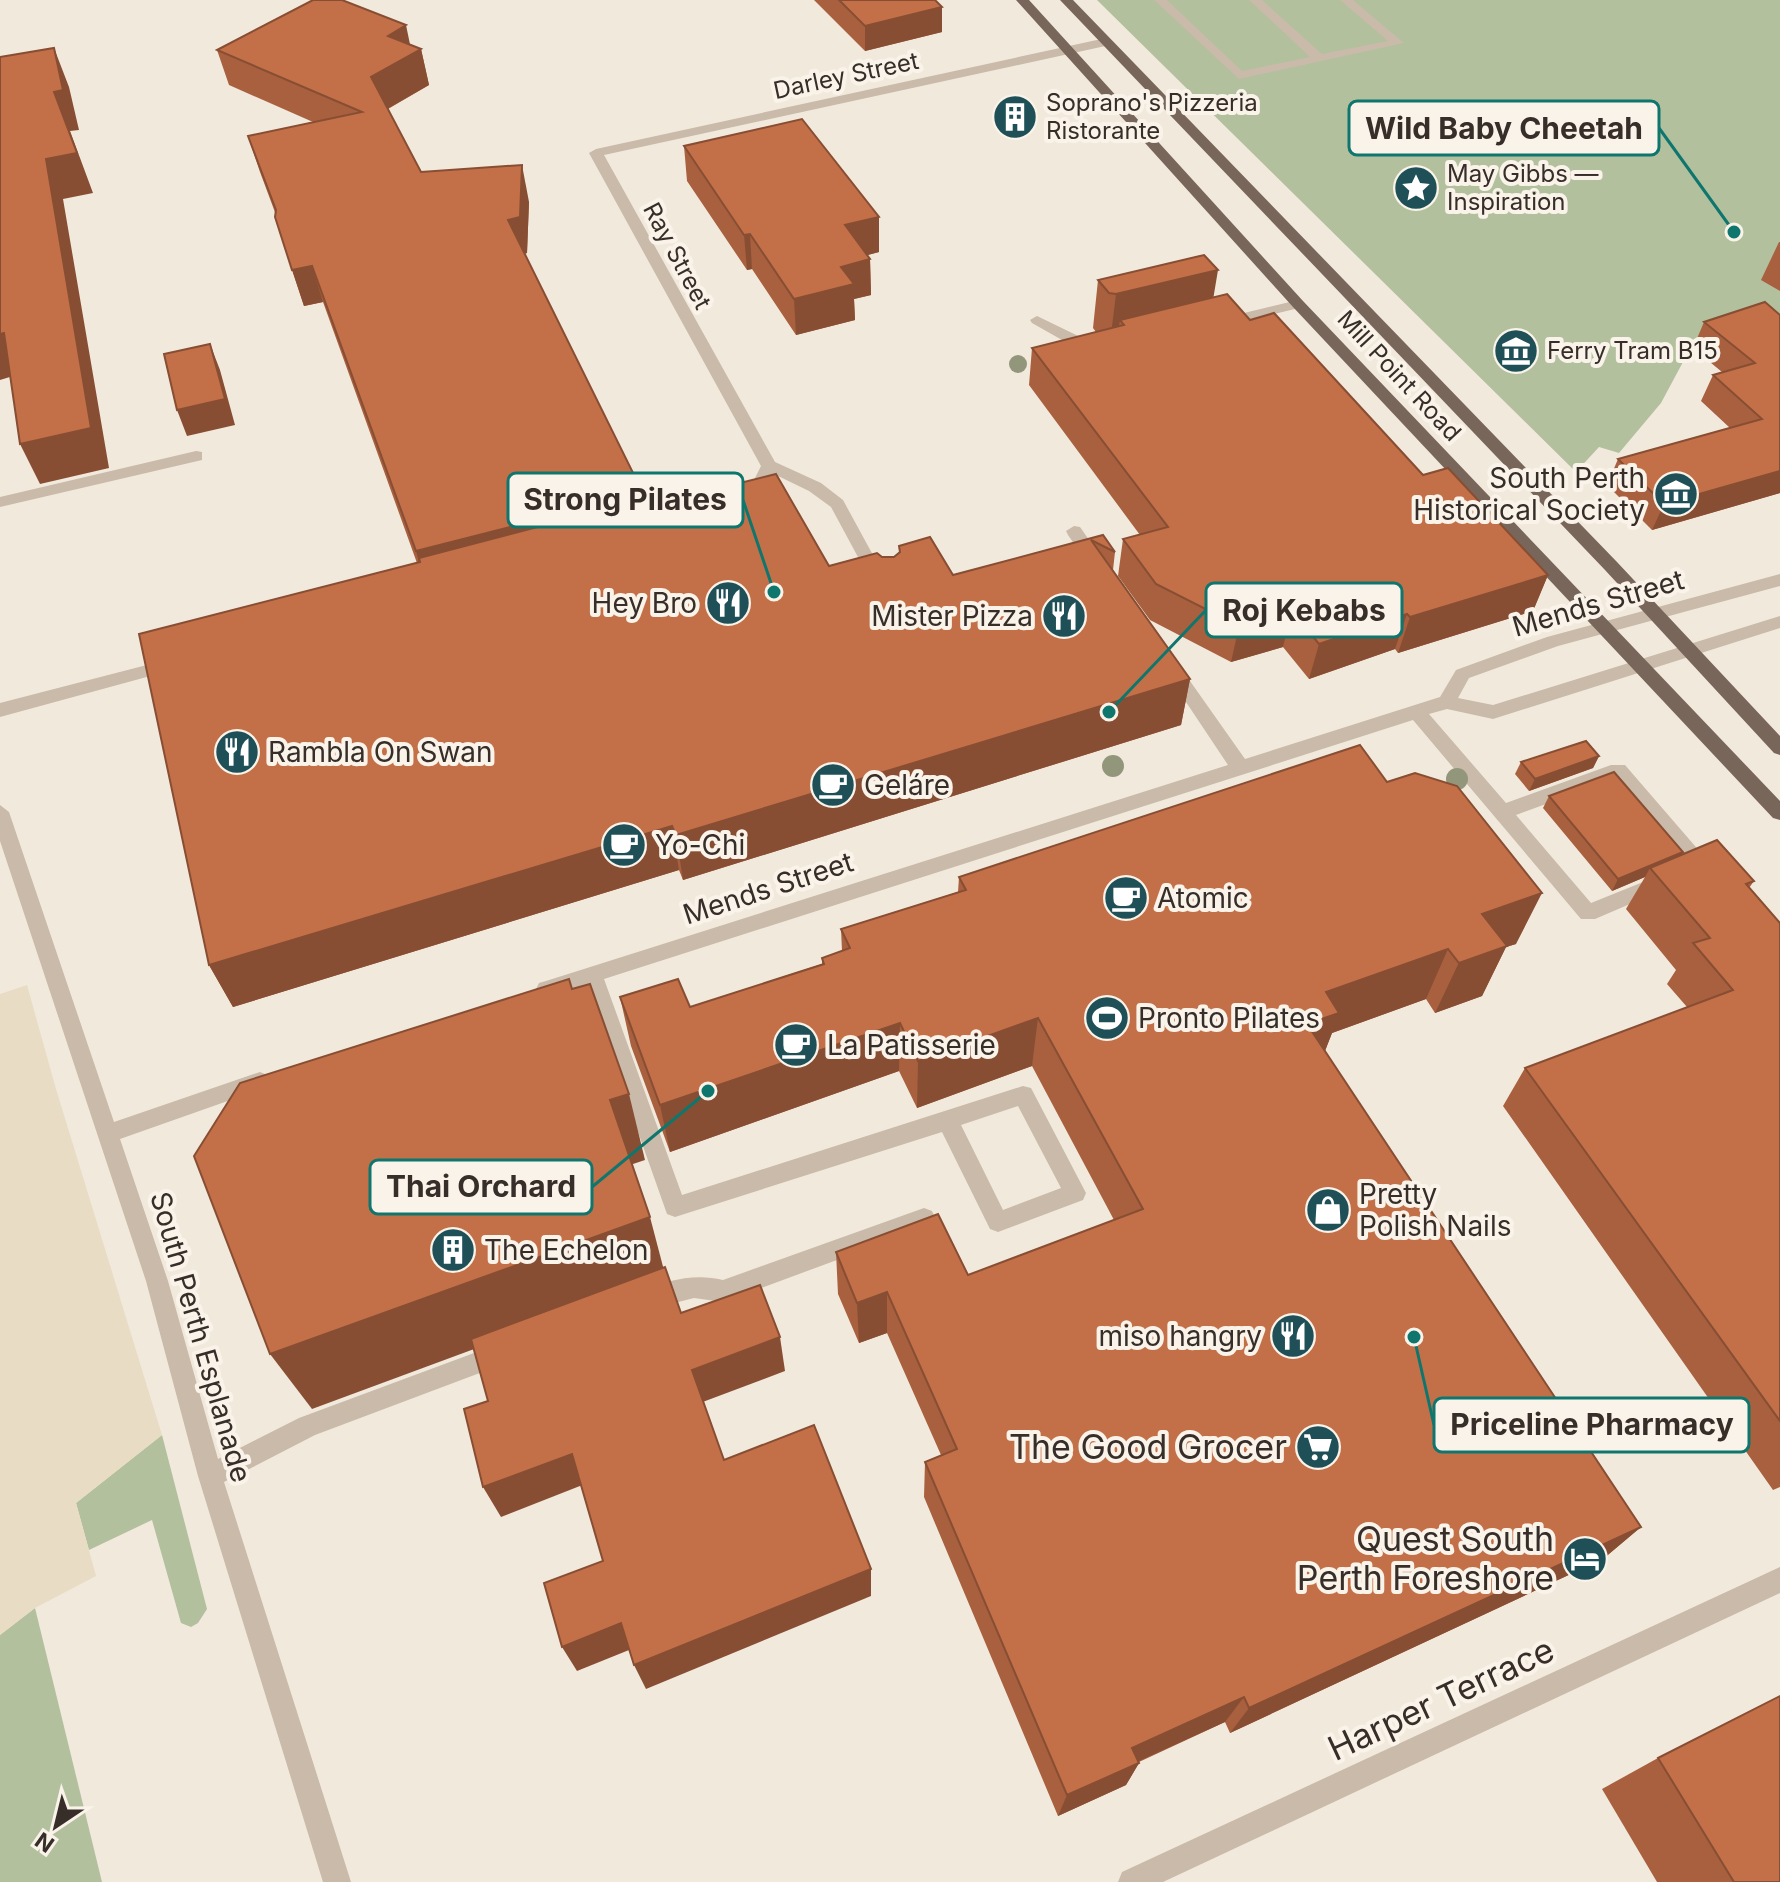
<svg xmlns="http://www.w3.org/2000/svg" width="1780" height="1882" font-family="Inter,sans-serif">
  <style>
    .green { fill: #b2c09d }
    .plaza { fill: #e9dcc4 }
    .lines { fill: none; stroke-linecap: round; stroke-linejoin: round }
    .minor { fill: #c9baa9; fill-rule: evenodd }
    .major { fill: #78665a; fill-rule: evenodd }
    .tree { fill: #92977c }
    .wall { fill: #a8603f }
    .shaded-wall { fill: #884e33 }
    .building { fill: #c37049; stroke: #884e33; stroke-width: 2 }
    .labels { text-anchor: middle; stroke-width: 8; stroke-linejoin: round; paint-order: stroke }
    .far-street-label { font-size: 24px; fill: #372e29; stroke: #f9f3e9 }
    .far-poi-label { font-size: 24px; fill: #372e29; stroke: #f9f3e9; text-anchor: start }
    .poi-label { font-size: 28px; fill: #372e29; stroke: #f9f3e9; text-anchor: start }
    .street-label { font-size: 28px; fill: #372e29; stroke: #f9f3e9 }
    .near-poi-label { font-size: 34px; fill: #372e29; stroke: #f9f3e9; text-anchor: end }
    .near-street-label { font-size: 34px; fill: #372e29; stroke: #f9f3e9 }
    .leader { fill: none; stroke: #0f766e; stroke-width: 3 }
    .callout-dot { fill: #0f766e; stroke: #f9f3e9; stroke-width: 3 }
    .callout { fill: #f9f3e9; stroke: #0f766e; stroke-width: 3 }
    .callout-label { font-size: 30px; text-anchor: middle; font-weight: bold; fill: #372e29 }
  </style>
  <rect width="100%" height="100%" fill="#f2e9dd"/>
  <g class="green">
    <polygon points="1097,0 1780,0 1780,333 1765,320 1691,347 1661,403 1619,453 1599,447 1576,472"/>
    <polygon points="162,1435 207,1609 198,1623 191,1627 181,1623 152,1520 89,1550 76,1503"/>
    <polygon points="35,1608 102,1882 0,1882 0,1635"/>
  </g>
  <polygon class="plaza" points="27,985 56,1089 162,1435 76,1503 96,1576 35,1608 0,1635 0,994"/>
  <g class="lines">
    <g class="minor">
      <polygon points="1154,0 1167,0 1242,71 1310,57 1249,0 1262,0 1322,54 1388,41 1340,0 1353,0 1404,43 1239,79"/>
      <polygon points="1106,38 1112,42 1110,45 604,155 775,462 821,483 843,500 886,579 878,585 872,583 831,507 809,491 774,474 759,502 747,502 745,498 761,466 589,153 596,149"/>
      <polygon points="1298,300 1305,304 1303,307 1220,327 1213,323 1215,320"/>
      <polygon points="1037,316 1103,348 1096,353 1078,349 1032,323 1030,320"/>
      <polygon points="196,451 202,452 202,460 0,507 0,497"/>
      <polygon points="1074,526 1080,527 1101,557 1103,561 1101,565 1089,565 1068,535 1066,531"/>
      <path d="M1780 574V586L1558 646 1469 678 1458 698 1493 705 1780 616V628L1493 719 1447 709 1429 714 1506 803 1611 765H1625L1714 868 1717 873 1714 878H1700L1615 779 1516 815 1591 903 1658 876 1665 879 1668 884 1665 889 1595 919H1581L1413 720 604 979 682 1195 1023 1086 1031 1088 1086 1193 1083 1200 998 1232 990 1229 942 1132 675 1217 667 1214 586 985 546 997 539 995 536 989 539 983 546 981 1228 765 1166 672 1163 668 1166 664H1178L1245 759 1440 697 1456 670 1547 637ZM1018 1106 1061 1188 1003 1210 961 1125Z"/>
      <polygon points="170,659 176,661 179,665 176,669 0,717 0,703"/>
      <polygon points="0,805 9,812 114,1122 260,1072 267,1075 271,1081 267,1087 120,1139 168,1281 218,1459 299,1418 501,1343 509,1346 513,1354 509,1362 315,1435 224,1482 351,1882 323,1882 198,1476 146,1281 0,841"/>
      <path d="M924 1208 932 1211 935 1218 932 1225 723 1302 694 1298 647 1310 639 1307 635 1299 639 1291C667 1281 693 1273 723 1280Z"/>
      <polygon points="1780,1567 1780,1593 1163,1882 1118,1882 1122,1872"/>
    </g>
    <g class="major">
      <polygon points="1016,0 1029,0 1303,301 1780,801 1780,820 1773,818 1293,307"/>
      <polygon points="1060,0 1073,0 1617,562 1780,736 1780,755 1774,753 1605,570"/>
    </g>
  </g>
  <g class="tree">
    <circle cx="1018" cy="364" r="9"/>
    <circle cx="1113" cy="766" r="11"/>
    <circle cx="1457" cy="779" r="11"/>
  </g>
  <g class="wall">
    <polygon points="814,0 935,0 942,32 865,51"/>
    <polygon points="421,49 429,85 388,109 421,172 529,202 527,253 524,254 643,493 643,499 652,505 829,566 882,557 894,557 899,553 899,546 953,575 1103,535 1115,552 1113,570 1190,679 1181,725 683,880 679,870 233,1007 209,965 417,563 323,302 304,306 275,217 276,215 260,172 248,136 313,122 229,85 217,50"/>
    <polygon points="684,146 879,252 867,255 870,259 871,295 854,299 855,320 796,335 752,269 747,270 687,181"/>
    <polygon points="1779,242 1780,242 1780,291 1761,280"/>
    <polygon points="1098,280 1213,298 1250,320 1423,475 1548,575 1533,611 1398,653 1395,649 1309,679 1283,647 1231,662 1150,620 1118,576 1123,539 1140,535 1029,385 1032,348 1096,332 1093,328"/>
    <polygon points="1765,302 1780,493 1652,530 1607,485 1618,459 1730,428 1701,401 1713,375 1722,372 1693,348 1704,322"/>
    <polygon points="1599,756 1593,768 1529,791 1515,774 1521,762"/>
    <polygon points="1387,782 1516,944 1506,947 1482,996 1435,1013 1426,999 1332,1033 1325,1051 1641,1527 1603,1559 1230,1733 1225,1722 1139,1762 1139,1763 1126,1785 1058,1816 924,1497 925,1462 941,1455 887,1333 859,1343 838,1294 836,1252 968,1275 1114,1220 1032,1066 917,1108 899,1071 670,1152 631,1046 620,997 690,1007 822,964 822,958 842,951 841,929 958,892 959,877"/>
    <polygon points="1549,796 1683,852 1682,855 1754,881 1749,888 1780,923 1780,1487 1773,1490 1503,1106 1525,1068 1687,1007 1667,984 1676,970 1626,909 1645,877 1612,891 1543,808"/>
    <polygon points="1658,1758 1780,1882 1657,1882 1602,1789"/>
  </g>
  <g class="shaded-wall">
    <polygon points="942,7 942,32 865,51 865,26"/>
    <polygon points="406,25 412,54 421,49 429,85 380,113 371,77 388,36"/>
    <polygon points="54,48 69,87 79,130 70,131 93,193 63,199 109,468 40,484 20,444 46,159"/>
    <polygon points="522,165 529,202 527,253 515,256 508,220"/>
    <polygon points="879,217 879,252 846,261 845,225"/>
    <polygon points="750,234 752,269 747,270 744,235"/>
    <polygon points="870,259 871,295 854,299 855,320 796,335 794,299 841,267"/>
    <polygon points="312,266 323,302 304,306 292,270"/>
    <polygon points="1218,270 1210,318 1120,320 1117,340 1110,342 1116,294"/>
    <polygon points="4,333 23,373 0,380 0,334"/>
    <polygon points="210,344 220,370 235,425 187,436 177,410"/>
    <polygon points="1780,471 1780,493 1652,530 1664,504"/>
    <polygon points="643,493 648,530 426,588 416,551"/>
    <polygon points="1548,575 1533,611 1398,653 1410,617"/>
    <polygon points="1292,611 1283,647 1231,662 1239,626"/>
    <polygon points="1407,614 1395,649 1309,679 1319,644"/>
    <polygon points="1190,679 1181,725 683,880 676,835"/>
    <polygon points="1599,756 1593,768 1529,791 1535,779"/>
    <polygon points="672,826 679,870 233,1007 209,965"/>
    <polygon points="1683,852 1676,864 1650,868 1645,877 1612,891 1618,879"/>
    <polygon points="1542,893 1516,944 1506,947 1482,996 1435,1013 1482,914"/>
    <polygon points="1448,949 1426,999 1332,1033 1321,1061 1307,1024 1326,992"/>
    <polygon points="1038,1018 1032,1066 917,1108 918,1061"/>
    <polygon points="900,1023 899,1071 670,1152 660,1105"/>
    <polygon points="629,1094 645,1160 627,1166 610,1100"/>
    <polygon points="650,1217 666,1278 312,1409 270,1354"/>
    <polygon points="887,1292 887,1333 859,1343 857,1303"/>
    <polygon points="780,1337 785,1371 700,1403 692,1370"/>
    <polygon points="572,1454 585,1484 501,1517 483,1487"/>
    <polygon points="1641,1527 1603,1559 1230,1733 1249,1708"/>
    <polygon points="871,1569 871,1596 646,1689 634,1665"/>
    <polygon points="621,1623 634,1648 577,1671 562,1647"/>
    <polygon points="1244,1697 1225,1722 1119,1770 1132,1748"/>
    <polygon points="1139,1763 1126,1785 1058,1816 1067,1795"/>
  </g>
  <g class="building">
    <polygon points="313,0 342,0 406,25 388,36 421,49 371,77 421,172 522,165 520,217 508,220 643,493 416,551 312,266 292,270 275,217 276,210 248,136 362,112 217,50"/>
    <polygon points="839,0 935,0 942,7 865,26"/>
    <polygon points="54,48 63,90 54,92 77,153 46,159 91,428 20,444 4,333 0,334 0,57"/>
    <polygon points="802,119 879,217 845,225 870,259 841,267 854,284 794,299 750,234 744,235 684,146"/>
    <polygon points="1204,255 1218,270 1116,294 1109,293 1098,280"/>
    <polygon points="1227,294 1250,320 1274,313 1423,475 1448,468 1548,575 1410,617 1407,614 1319,644 1292,611 1239,626 1156,584 1123,539 1168,527 1032,348 1124,325 1120,320"/>
    <polygon points="1765,302 1780,315 1780,471 1664,504 1618,459 1762,419 1713,375 1755,363 1704,322"/>
    <polygon points="210,344 225,399 177,410 164,354"/>
    <polygon points="776,474 829,566 877,553 882,557 894,557 900,552 899,546 930,537 953,575 1103,535 1115,552 1091,540 1190,679 676,835 672,826 209,965 139,634 420,562 419,558 649,498 652,505"/>
    <polygon points="1586,741 1599,756 1535,779 1521,762"/>
    <polygon points="1360,745 1387,782 1415,773 1457,786 1542,893 1482,914 1507,946 1459,963 1448,949 1326,992 1339,1013 1307,1024 1641,1527 1249,1708 1244,1697 1132,1748 1139,1763 1067,1795 925,1462 957,1449 887,1292 857,1303 836,1252 938,1214 968,1275 1143,1209 1038,1018 918,1061 900,1023 660,1105 620,997 678,979 690,1007 824,964 822,958 850,948 841,929 966,890 959,877"/>
    <polygon points="1614,772 1683,852 1618,879 1549,796"/>
    <polygon points="1717,840 1754,881 1746,884 1780,923 1780,1421 1525,1068 1733,990 1693,943 1710,938 1650,868"/>
    <polygon points="569,979 572,989 590,984 629,1094 610,1100 650,1217 270,1354 194,1156 240,1083"/>
    <polygon points="665,1267 681,1313 760,1285 780,1337 692,1370 724,1460 814,1425 871,1569 634,1665 621,1623 562,1647 544,1583 603,1561 572,1454 483,1487 464,1409 488,1401 471,1339"/>
    <polygon points="1780,1696 1780,1882 1734,1882 1658,1758"/>
  </g>
  <defs>
    <g id="building-disc" transform="scale(2.3)"><circle r="9.5" fill="#1f4f57" stroke="#f9f3e9"/><path d="M-4-6H4V6H1V3H-1V6H-4ZM-2.5-4.3h1.7v1.8h-1.7ZM.8-4.3h1.7v1.8H.8ZM-2.5-1h1.7V.8h-1.7ZM.8-1h1.7V.8H.8Z" fill="#fff"/></g>
    <g id="sight-disc" transform="scale(2.3)"><circle r="9.5" fill="#1f4f57" stroke="#f9f3e9"/><path d="M0-6L1.8-2.2L6-1.7L2.9 1.2L3.7 5.4L0 3.3L-3.7 5.4L-2.9 1.2L-6-1.7L-1.8-2.2Z" fill="#fff"/></g>
    <g id="museum-disc" transform="scale(2.3)"><circle r="9.5" fill="#1f4f57" stroke="#f9f3e9"/><path d="M0-6L6-3V-2H-6V-3ZM-5-1h2V3h-2ZM-1-1h2V3h-2ZM3-1h2V3H3ZM-6 4H6V6H-6Z" fill="#fff"/></g>
    <g id="restaurant-disc" transform="scale(2.3)"><circle r="9.5" fill="#1f4f57" stroke="#f9f3e9"/><path d="M-5-6h1v4h1v-4h1v4h1v-4h1v5L-1.5 .5V6h-2V.5L-5-1ZM5-6V6H3V1.5H1.5Q1.5-4 5-6Z" fill="#fff"/></g>
    <g id="cafe-disc" transform="scale(2.3)"><circle r="9.5" fill="#1f4f57" stroke="#f9f3e9"/><path d="M-5.5-4.5H6V0H3Q3 3.5 0 3.5H-2.5Q-5.5 3.5-5.5 0ZM3-3.2v2h1.7v-2ZM-6 4.5H4V6H-6Z" fill="#fff"/></g>
    <g id="stadium-disc" transform="scale(2.3)"><circle r="9.5" fill="#1f4f57" stroke="#f9f3e9"/><path d="M0-5a6.5 5 0 1 0 0 10a6.5 5 0 1 0 0-10ZM-3.5-1.8h7v3.6h-7Z" fill="#fff"/></g>
    <g id="shop-disc" transform="scale(2.3)"><circle r="9.5" fill="#1f4f57" stroke="#f9f3e9"/><path d="M-5-2.5h2.3a2.7 3.5 0 0 1 5.4 0H5L5.5 6h-11ZM-1.5-2.5h3a1.5 2.3 0 0 0-3 0Z" fill="#fff"/></g>
    <g id="supermarket-disc" transform="scale(2.3)"><circle r="9.5" fill="#1f4f57" stroke="#f9f3e9"/><path d="M-6-5.5h2.5l.6 2H6L4.5 2H-2.5L-4.4-4H-6ZM-1.5 3.2a1.3 1.3 0 1 0 .1 0ZM3 3.2a1.3 1.3 0 1 0 .1 0Z" fill="#fff"/></g>
    <g id="hotel-disc" transform="scale(2.3)"><circle r="9.5" fill="#1f4f57" stroke="#f9f3e9"/><path d="M-6-4.5h1.5V1H6V5H4.5V3h-9V5H-6ZM-4 0a1.8 1.8 0 1 1 3.6 0ZM.5 0V-2.5h3Q6-2.5 6 0Z" fill="#fff"/></g>
  </defs>
  <g fill-rule="evenodd">
    <use href="#building-disc" x="1015" y="117"/>
    <use href="#sight-disc" x="1416" y="188"/>
    <use href="#museum-disc" x="1516" y="351"/>
    <use href="#museum-disc" x="1676" y="494"/>
    <use href="#restaurant-disc" x="728" y="603"/>
    <use href="#restaurant-disc" x="1064" y="616"/>
    <use href="#restaurant-disc" x="237" y="752"/>
    <use href="#cafe-disc" x="833" y="785"/>
    <use href="#cafe-disc" x="624" y="845"/>
    <use href="#cafe-disc" x="1126" y="898"/>
    <use href="#stadium-disc" x="1107" y="1018"/>
    <use href="#cafe-disc" x="796" y="1045"/>
    <use href="#shop-disc" x="1328" y="1210"/>
    <use href="#building-disc" x="453" y="1250"/>
    <use href="#restaurant-disc" x="1293" y="1336"/>
    <use href="#supermarket-disc" x="1318" y="1447"/>
    <use href="#hotel-disc" x="1585" y="1559"/>
  </g>
  <g class="labels">
    <g class="far-street-label">
      <text transform="translate(846 76) rotate(-12)" y="8">Darley Street</text>
      <text transform="translate(677 256) rotate(62)" y="8">Ray Street</text>
      <text transform="translate(1399 376) rotate(47)" y="8">Mill Point Road</text>
    </g>
    <g class="far-poi-label">
      <text x="1046" y="111">Soprano's Pizzeria<tspan x="1046" dy="28">Ristorante</tspan></text>
      <text x="1447" y="182">May Gibbs —<tspan x="1447" dy="28">Inspiration</tspan></text>
      <text x="1547" y="359">Ferry Tram B15</text>
    </g>
    <g class="poi-label">
      <text x="1645" y="488" text-anchor="end">South Perth<tspan x="1645" dy="32">Historical Society</tspan></text>
      <text x="697" y="613" text-anchor="end">Hey Bro</text>
      <text x="1033" y="626" text-anchor="end">Mister Pizza</text>
      <text x="268" y="762">Rambla On Swan</text>
      <text x="864" y="795">Geláre</text>
      <text x="655" y="855">Yo-Chi</text>
      <text x="1157" y="908">Atomic</text>
      <text x="1138" y="1028">Pronto Pilates</text>
      <text x="827" y="1055">La Patisserie</text>
      <text x="1359" y="1204">Pretty<tspan x="1359" dy="32">Polish Nails</tspan></text>
      <text x="484" y="1260">The Echelon</text>
      <text x="1262" y="1346" text-anchor="end">miso hangry</text>
    </g>
    <g class="street-label">
      <text transform="translate(1598 603) rotate(-16)" y="10">Mends Street</text>
      <text transform="translate(768 888) rotate(-18)" y="10">Mends Street</text>
      <text transform="translate(201 1337) rotate(74)" y="10">South Perth Esplanade</text>
    </g>
    <g class="near-poi-label">
      <text x="1287" y="1459">The Good Grocer</text>
      <text x="1554" y="1551">Quest South<tspan x="1554" dy="39">Perth Foreshore</tspan></text>
    </g>
    <g class="near-street-label">
      <text transform="translate(1441 1699) rotate(-25)" y="12">Harper Terrace</text>
    </g>
  </g>
  <path class="leader" d="M1734 232L1659 128M774 592L743 500M1109 712L1206 610M708 1091L592 1187M1414 1337L1434 1425"/>
  <g class="callout-dot">
    <circle cx="1734" cy="232" r="8"/>
    <circle cx="774" cy="592" r="8"/>
    <circle cx="1109" cy="712" r="8"/>
    <circle cx="708" cy="1091" r="8"/>
    <circle cx="1414" cy="1337" r="8"/>
  </g>
  <g class="callout">
    <rect x="1349" y="101" width="310" height="54" rx="8"/>
    <rect x="508" y="473" width="235" height="54" rx="8"/>
    <rect x="1206" y="583" width="196" height="54" rx="8"/>
    <rect x="370" y="1160" width="222" height="54" rx="8"/>
    <rect x="1434" y="1398" width="315" height="54" rx="8"/>
  </g>
  <g class="callout-label">
    <text x="1504" y="139">Wild Baby Cheetah</text>
    <text x="625" y="510">Strong Pilates</text>
    <text x="1304" y="621">Roj Kebabs</text>
    <text x="481" y="1197">Thai Orchard</text>
    <text x="1592" y="1435">Priceline Pharmacy</text>
  </g>
  <g transform="translate(56 1826) rotate(215)" stroke="#f9f3e9" stroke-width="6" paint-order="stroke">
  <path d="M0-6L14 30L0 20L-14 30Z" fill="#372e29"/>
  <text y="-12" font-size="22" font-weight="bold" text-anchor="middle" fill="#372e29">N</text>
  </g>
</svg>
